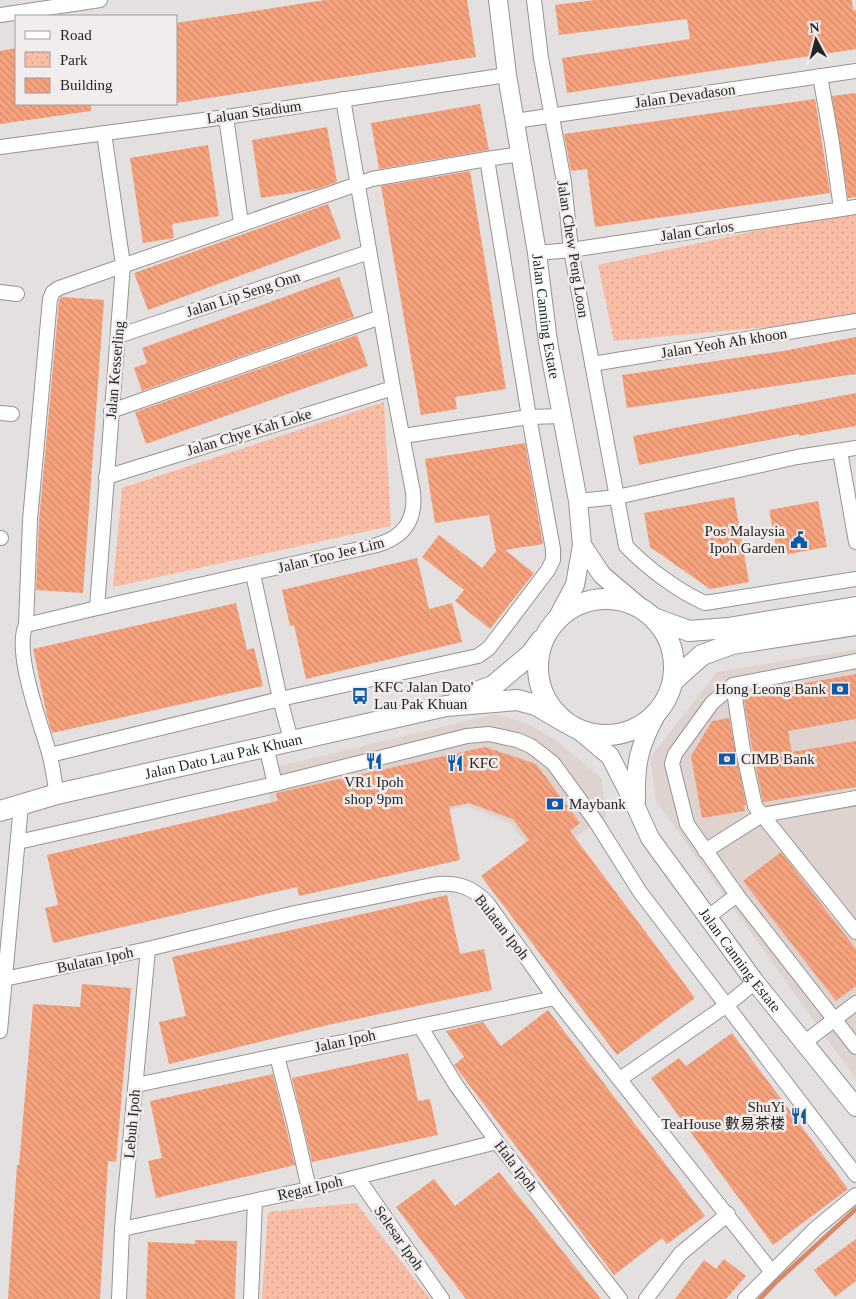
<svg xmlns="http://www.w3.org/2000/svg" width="856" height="1299" font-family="'Times New Roman','Noto Sans SC',serif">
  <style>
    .built { fill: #dfd3cf }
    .park { fill: url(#park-dots) }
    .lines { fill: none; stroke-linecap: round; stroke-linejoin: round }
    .stream { stroke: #d88763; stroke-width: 4.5 }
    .building { fill: url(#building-back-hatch) }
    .minor-casing { stroke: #979392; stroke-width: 16 }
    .tertiary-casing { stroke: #979392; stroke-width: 20 }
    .secondary-casing { stroke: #979392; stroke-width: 22 }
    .minor { stroke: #fff; stroke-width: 14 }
    .tertiary { stroke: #fff; stroke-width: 18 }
    .secondary { stroke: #fff; stroke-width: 20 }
    .labels { text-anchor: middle; stroke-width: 5; stroke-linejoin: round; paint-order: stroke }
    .street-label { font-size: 15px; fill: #262524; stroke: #f1edec }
    .poi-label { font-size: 15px; fill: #262524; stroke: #f1edec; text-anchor: start }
  </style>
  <defs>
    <pattern id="park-dots" width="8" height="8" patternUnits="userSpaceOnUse" patternTransform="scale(1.25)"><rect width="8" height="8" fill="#f8bda4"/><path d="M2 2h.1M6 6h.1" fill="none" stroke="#d4a28d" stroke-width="1.8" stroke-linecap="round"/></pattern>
    <pattern id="building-back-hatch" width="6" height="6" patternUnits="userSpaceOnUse" patternTransform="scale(1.25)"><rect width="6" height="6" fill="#f6a27d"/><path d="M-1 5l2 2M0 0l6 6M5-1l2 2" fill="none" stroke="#d38b6c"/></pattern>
  </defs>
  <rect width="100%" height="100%" fill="#e4e0df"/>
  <g class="built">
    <polygon points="856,649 856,1079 656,801 650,758 717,672"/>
    <polygon points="495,714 524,722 556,740 602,779 606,816 540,861 510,823 467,806 282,847 263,770"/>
  </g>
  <g class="park">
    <polygon points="856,209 856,319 614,341 598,265"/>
    <polygon points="384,402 391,526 113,587 122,488"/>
    <polygon points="356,1203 430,1299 262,1299 268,1212"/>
  </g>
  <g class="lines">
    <polyline class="stream" points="760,1299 775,1283 856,1209"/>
  </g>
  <g class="building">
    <polygon points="325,0 467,0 476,57 176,103 176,23"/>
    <polygon points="595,0 852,0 853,11 856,10 856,49 567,93 562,58 690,39 687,19 559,35 555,5"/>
    <polygon points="16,48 16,104 91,104 91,111 0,124 0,51"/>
    <polygon points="856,93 856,197 848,198 832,96"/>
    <polygon points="815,99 830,193 595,227 587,169 571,171 564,134"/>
    <polygon points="480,104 489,150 379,169 371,123"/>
    <polygon points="327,127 337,182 317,189 261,198 252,140"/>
    <polygon points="208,145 219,216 172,224 174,238 143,243 130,158"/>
    <polygon points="470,171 506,389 455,397 457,409 421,415 381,186"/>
    <polygon points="328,204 341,238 148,310 134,273"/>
    <polygon points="339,277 354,317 142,391 134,368 147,363 142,348"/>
    <polygon points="61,297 104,300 83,593 36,590 39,521 59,301"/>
    <polygon points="357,335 368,366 146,444 135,412"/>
    <polygon points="856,337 856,374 627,408 622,375 783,351"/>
    <polygon points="856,393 856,426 799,436 799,434 639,465 633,436"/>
    <polygon points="525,443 543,544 505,550 534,573 490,629 455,601 464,590 422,557 439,535 482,568 496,551 489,515 435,523 425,459"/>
    <polygon points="734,497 749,582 710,589 650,547 644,513"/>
    <polygon points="818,501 827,547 778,556 769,510"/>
    <polygon points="417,558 429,609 452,603 462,642 306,679 294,625 290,626 282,590"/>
    <polygon points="236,603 247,650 254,648 263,686 52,733 47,716 33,649"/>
    <polygon points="856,674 856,719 788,731 792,752 856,741 856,787 763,802 752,748 743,694"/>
    <polygon points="729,718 746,805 744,805 745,811 702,818 691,756 712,721"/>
    <polygon points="485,747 536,764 580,823 570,831 695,998 617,1055 481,876 529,840 513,819 469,803 449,807 460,860 299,896 297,887 53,943 45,908 58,905 47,855 278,801 276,793"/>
    <polygon points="781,852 856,949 856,986 836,1001 743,881"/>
    <polygon points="447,895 460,954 484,949 492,990 328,1025 169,1064 159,1022 186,1016 172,957"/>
    <polygon points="82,984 131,988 116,1162 108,1161 100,1299 8,1299 17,1165 19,1165 33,1004 80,1007"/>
    <polygon points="548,1010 705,1216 667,1244 662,1238 614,1275 454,1065 464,1057 446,1031 483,1022 501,1046"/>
    <polygon points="732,1033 848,1189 773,1245 651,1078 679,1058 686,1066"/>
    <polygon points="408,1053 418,1101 430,1099 438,1135 312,1162 292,1078"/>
    <polygon points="273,1074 295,1165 156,1198 148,1161 162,1158 150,1101"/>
    <polygon points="499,1172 601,1299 466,1299 396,1207 434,1179 455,1206"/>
    <polygon points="856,1239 856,1281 835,1297 814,1270"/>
    <polygon points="195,1240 237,1241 235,1299 146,1299 148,1242 195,1244"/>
    <polygon points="724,1259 746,1276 726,1299 675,1299 704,1260 716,1269"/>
  </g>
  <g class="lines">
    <g class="minor-casing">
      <g id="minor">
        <path d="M534 0 541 58 564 182 571 250 626 546C647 568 678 591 705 603L856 579"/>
        <polyline points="0,15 100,0"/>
        <polyline points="820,76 832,143 841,209"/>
        <polyline points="226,117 241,223"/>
        <polyline points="515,121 856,71"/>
        <polyline points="0,147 226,117 507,75"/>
        <polyline points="487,159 520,154"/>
        <polyline points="537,253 571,250 856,207"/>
        <polyline points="0,292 17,294"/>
        <polyline points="118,336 369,252"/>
        <polyline points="592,364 856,321"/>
        <polyline points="111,411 381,317"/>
        <polyline points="0,413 12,414"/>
        <polyline points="403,436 529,417 562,416"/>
        <polyline points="840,451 856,542"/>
        <polyline points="106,477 393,388"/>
        <polyline points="578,501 617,497 797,457 856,448"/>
        <polyline points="0,538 1,538"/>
        <polyline points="253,574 280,699 291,740"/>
        <polyline points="97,608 123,265 104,133"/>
        <path d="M26 625 97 608 377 545C404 537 416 520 413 492L393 388 343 99"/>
        <polyline points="856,661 733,685 712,703 675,754 672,764 687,824 737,895 856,1047"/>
        <polyline points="733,685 743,750 755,806 856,932"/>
        <polyline points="266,746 275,784"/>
        <path d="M50 755 280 699 478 656 489 648 548 570 553 560V549L529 417 487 159 372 179 59 288 53 292 50 299 30 520 26 625C13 651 41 724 49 753 53 766 54 781 57 794"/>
        <polyline points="18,842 275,784 467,736 489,734 517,740 531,746 553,763 596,822 640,892 856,1175"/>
        <polyline points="705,851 762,815 856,798"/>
        <polyline points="708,917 737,895"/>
        <path d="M4 979 148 949 295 913 432 885C455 881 472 886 488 904L555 998 772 1272"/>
        <polyline points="420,1026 456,1085 497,1142 620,1299"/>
        <polyline points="0,1031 21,805"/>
        <polyline points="805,1042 856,1003"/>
        <polyline points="277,1056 294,1122 309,1189"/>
        <polyline points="620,1079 727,1005 755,982"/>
        <polyline points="136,1085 555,998"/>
        <polyline points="357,1177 442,1299"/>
        <polyline points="122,1229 309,1189 497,1142"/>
        <polyline points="119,1299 122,1229 148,949"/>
        <polyline points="251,1299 255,1201"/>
        <polyline points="646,1299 680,1254 728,1214"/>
        <polyline points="745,1299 815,1229 856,1195"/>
      </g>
    </g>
    <g class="tertiary-casing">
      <g id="tertiary">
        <path id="s1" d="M498 0 507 75 537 253 548 342 578 501 582 545 602 575 641 608"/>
        <polyline points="557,619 575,585 582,545"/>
        <path id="s2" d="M580 731 610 756 636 807 650 838 755 982 856 1107"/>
        <path d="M636 801C635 763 639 746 657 713"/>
      </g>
    </g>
    <g class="secondary-casing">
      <g id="secondary">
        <circle cx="606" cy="667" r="68"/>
        <polyline points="656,619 689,631 728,628 856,607"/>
        <polyline points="674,680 702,655 732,644 856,625"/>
        <polyline points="459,698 493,686 531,654 541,640"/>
        <path id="s3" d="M0 811 57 794 446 706 517 700 536 705 565 722"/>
      </g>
    </g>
    <use href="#minor" class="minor"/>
    <use href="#tertiary" class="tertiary"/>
    <use href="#secondary" class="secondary"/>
  </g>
  <defs>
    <g id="civic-bare" transform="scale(1.35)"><path d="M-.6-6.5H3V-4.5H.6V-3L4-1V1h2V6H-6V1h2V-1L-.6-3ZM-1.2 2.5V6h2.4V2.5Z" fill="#0e5aa9" stroke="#f1edec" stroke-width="2.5" paint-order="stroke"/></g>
    <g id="bank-bare" transform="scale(1.35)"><path d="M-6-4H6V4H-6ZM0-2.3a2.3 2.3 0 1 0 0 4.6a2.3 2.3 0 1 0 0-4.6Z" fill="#0e5aa9" stroke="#f1edec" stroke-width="2.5" paint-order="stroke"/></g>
    <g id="bus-bare" transform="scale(1.35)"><path d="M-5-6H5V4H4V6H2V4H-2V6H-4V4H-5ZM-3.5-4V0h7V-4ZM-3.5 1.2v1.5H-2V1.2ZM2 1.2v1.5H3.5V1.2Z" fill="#0e5aa9" stroke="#f1edec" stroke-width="2.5" paint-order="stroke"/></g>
    <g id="restaurant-bare" transform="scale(1.35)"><path d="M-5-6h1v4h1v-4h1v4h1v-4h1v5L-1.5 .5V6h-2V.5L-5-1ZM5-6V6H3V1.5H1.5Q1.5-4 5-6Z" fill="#0e5aa9" stroke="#f1edec" stroke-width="2.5" paint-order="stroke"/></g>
  </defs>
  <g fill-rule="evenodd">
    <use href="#civic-bare" x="799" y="540"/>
    <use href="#bank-bare" x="840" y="689"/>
    <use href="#bus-bare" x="360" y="696"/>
    <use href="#bank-bare" x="727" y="759"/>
    <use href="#restaurant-bare" x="374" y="761"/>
    <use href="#restaurant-bare" x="455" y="763"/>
    <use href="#bank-bare" x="555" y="804"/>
    <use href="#restaurant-bare" x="799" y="1116"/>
  </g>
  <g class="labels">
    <g class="street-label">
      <text transform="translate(685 96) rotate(-8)" y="5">Jalan Devadason</text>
      <text transform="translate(254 112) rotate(-8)" y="5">Laluan Stadium</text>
      <text transform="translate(697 231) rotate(-8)" y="5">Jalan Carlos</text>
      <text transform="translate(573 249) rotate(81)" y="5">Jalan Chew Peng Loon</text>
      <text transform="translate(243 294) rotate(-18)" y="5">Jalan Lip Seng Onn</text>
      <text dy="5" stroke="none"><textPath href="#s1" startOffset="320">Jalan Canning Estate</textPath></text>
      <text transform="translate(724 343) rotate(-9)" y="5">Jalan Yeoh Ah khoon</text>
      <text transform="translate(115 370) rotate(-85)" y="5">Jalan Kesserling</text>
      <text transform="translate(249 432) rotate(-17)" y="5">Jalan Chye Kah Loke</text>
      <text transform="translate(331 555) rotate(-14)" y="5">Jalan Too Jee Lim</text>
      <text dy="5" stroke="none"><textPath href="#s3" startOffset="230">Jalan Dato Lau Pak Khuan</textPath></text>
      <text transform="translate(502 927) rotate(52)" y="5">Bulatan Ipoh</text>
      <text transform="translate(95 960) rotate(-12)" y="5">Bulatan Ipoh</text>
      <text dy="5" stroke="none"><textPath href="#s2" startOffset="282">Jalan Canning Estate</textPath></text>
      <text transform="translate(345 1041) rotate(-12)" y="5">Jalan Ipoh</text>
      <text transform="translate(132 1124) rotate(-85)" y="5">Lebuh Ipoh</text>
      <text transform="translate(516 1166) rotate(52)" y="5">Hala Ipoh</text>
      <text transform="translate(310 1188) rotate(-13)" y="5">Regat Ipoh</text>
      <text transform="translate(399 1238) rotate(55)" y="5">Selesar Ipoh</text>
    </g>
    <g class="poi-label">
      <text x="785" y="536" text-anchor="end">Pos Malaysia<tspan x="785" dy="17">Ipoh Garden</tspan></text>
      <text x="374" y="692">KFC Jalan Dato'<tspan x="374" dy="17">Lau Pak Khuan</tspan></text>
      <text x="826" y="694" text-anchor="end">Hong Leong Bank</text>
      <text x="741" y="764">CIMB Bank</text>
      <text x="469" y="768">KFC</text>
      <text x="374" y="787" text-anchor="middle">VR1 Ipoh<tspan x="374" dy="17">shop 9pm</tspan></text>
      <text x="569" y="809">Maybank</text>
      <text x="785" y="1112" text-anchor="end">ShuYi<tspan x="785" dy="17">TeaHouse 數易茶楼</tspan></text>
    </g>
  </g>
  <rect x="15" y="15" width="162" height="90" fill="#f1edec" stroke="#a09d9c"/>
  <rect x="25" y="31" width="25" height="8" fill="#ffffff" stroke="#a09d9c"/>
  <text x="60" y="40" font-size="15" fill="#262524">Road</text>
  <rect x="25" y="52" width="25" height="15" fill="url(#park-dots)" stroke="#a09d9c"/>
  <text x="60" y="65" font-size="15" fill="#262524">Park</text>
  <rect x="25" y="78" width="25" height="15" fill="url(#building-back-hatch)" stroke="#a09d9c"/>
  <text x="60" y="90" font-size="15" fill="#262524">Building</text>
  <g transform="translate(816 40) rotate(353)" stroke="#f1edec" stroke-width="4" paint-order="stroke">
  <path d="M0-4L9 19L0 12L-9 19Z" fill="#262524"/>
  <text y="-8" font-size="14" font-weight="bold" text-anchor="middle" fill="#262524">N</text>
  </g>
</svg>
